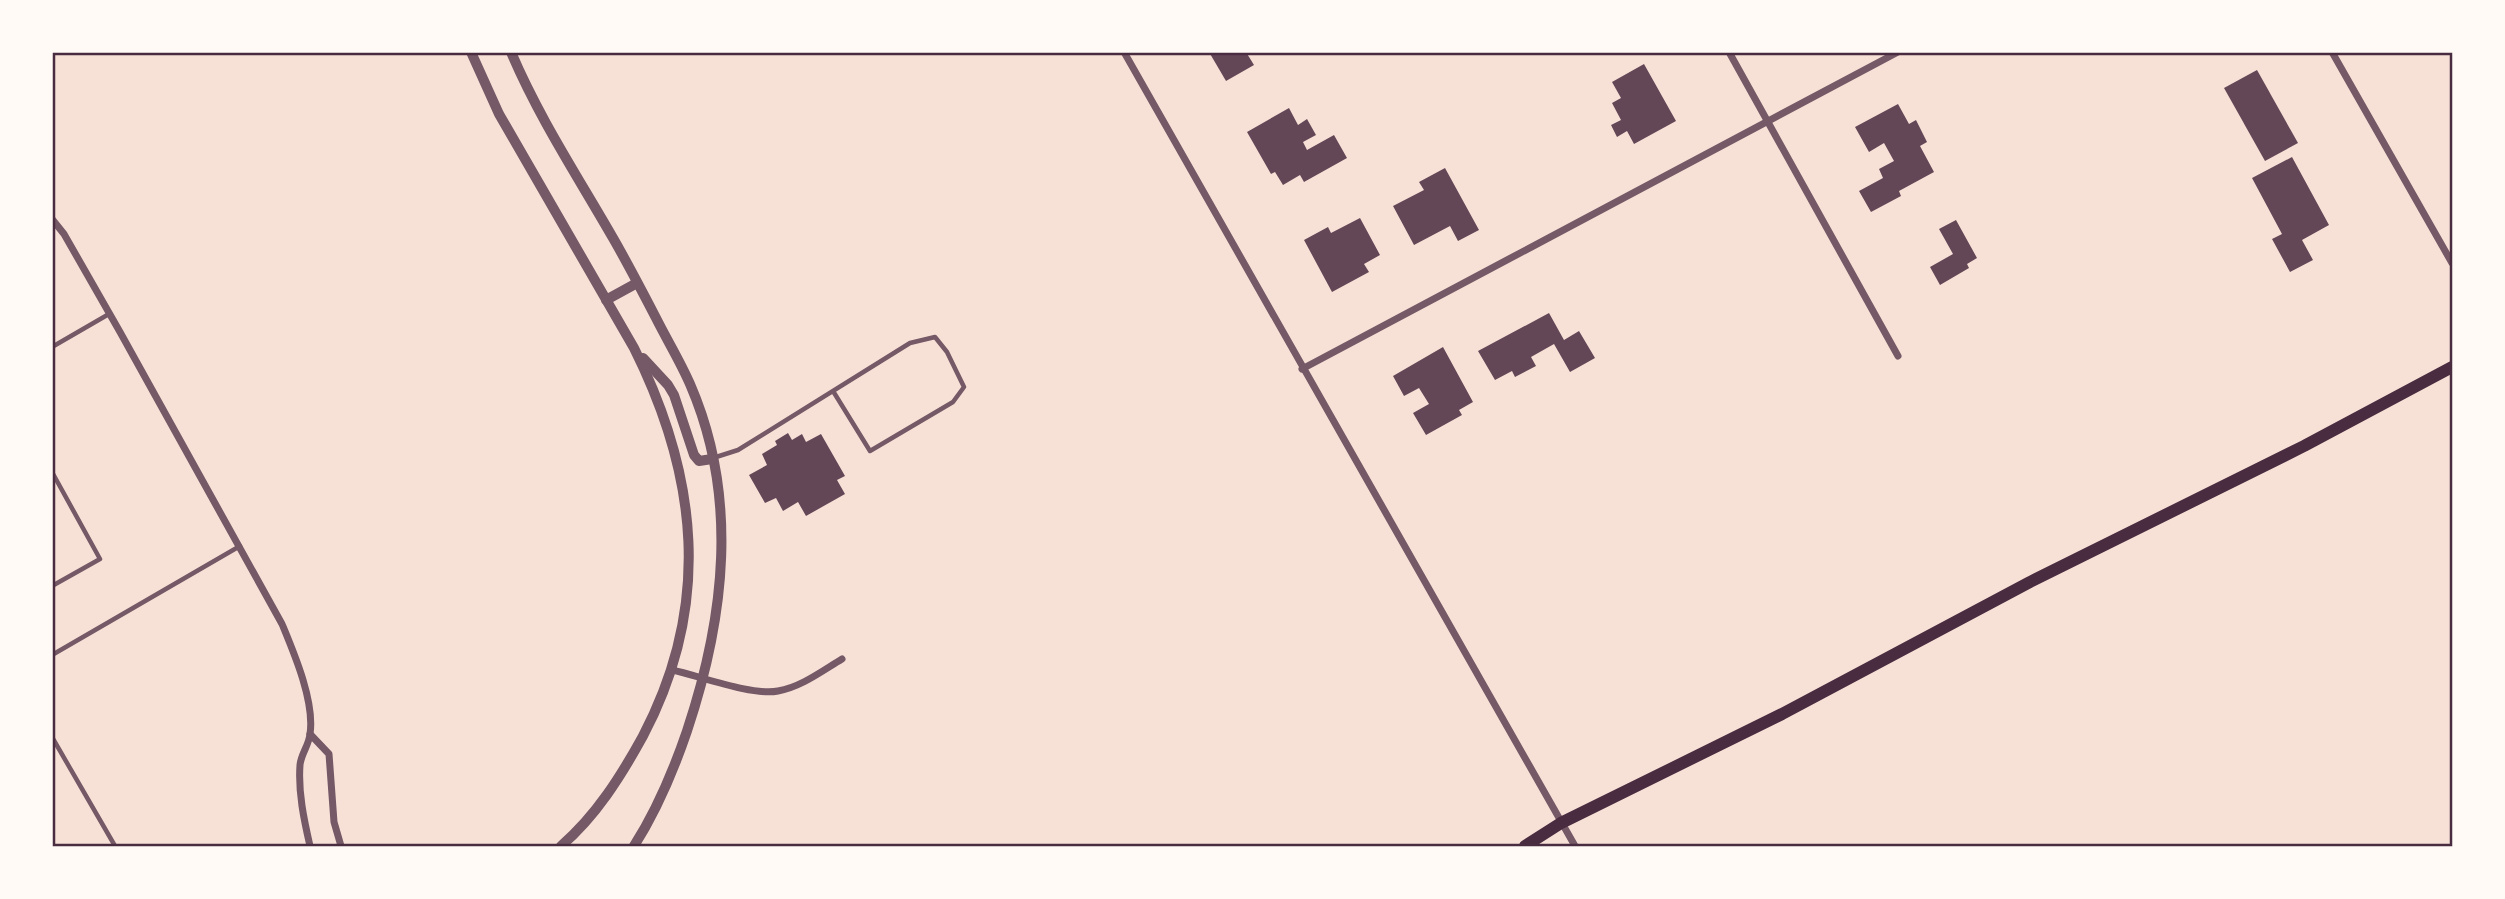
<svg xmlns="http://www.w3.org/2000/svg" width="2505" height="899" font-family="Signika,sans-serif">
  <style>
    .building { fill: #644757 }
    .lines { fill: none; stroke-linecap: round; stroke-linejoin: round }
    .service { stroke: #755966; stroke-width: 4.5 }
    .minor { stroke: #755966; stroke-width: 7 }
    .tertiary { stroke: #755966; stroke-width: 10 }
    .secondary { stroke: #4a2c40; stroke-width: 12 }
    .neatline { fill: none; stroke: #4a2c40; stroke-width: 2.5 }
  </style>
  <rect width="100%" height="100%" fill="#f7e1d7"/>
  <g class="building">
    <polygon points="1209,52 1246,52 1254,65 1226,81"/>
    <polygon points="1644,64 1676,121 1634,144 1627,131 1617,137 1611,125 1621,120 1612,103 1621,98 1612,82"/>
    <polygon points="2257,70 2298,143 2265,161 2224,88"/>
    <polygon points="1898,104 1909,124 1916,120 1927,142 1920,146 1934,172 1899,191 1901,196 1871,212 1859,191 1883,178 1879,169 1894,161 1884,143 1869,152 1855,127"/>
    <polygon points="1289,108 1298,125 1307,119 1316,135 1303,142 1307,150 1334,135 1347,158 1304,182 1300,175 1283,185 1275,172 1271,174 1247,132"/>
    <polygon points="2292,157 2329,225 2302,240 2313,260 2290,272 2272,239 2282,234 2252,178"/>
    <polygon points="1445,168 1479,230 1458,241 1450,226 1414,245 1393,206 1424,190 1419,182"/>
    <polygon points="1360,218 1380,255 1364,264 1369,272 1332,292 1304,240 1328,227 1331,233"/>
    <polygon points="1956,220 1977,258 1967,264 1969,268 1940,285 1930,267 1953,254 1939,229"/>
    <polygon points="1549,313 1564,340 1579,331 1595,358 1570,372 1554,344 1531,357 1536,366 1515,377 1512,371 1495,380 1478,351"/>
    <polygon points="1443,347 1473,402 1459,410 1462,415 1426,435 1413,413 1429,404 1419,388 1404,396 1393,376"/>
    <polygon points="788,433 792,440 802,434 806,442 821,434 845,476 837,480 845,494 806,516 798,502 783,511 776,498 765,503 749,475 767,465 762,454 777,445 775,441"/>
  </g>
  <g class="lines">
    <g class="service">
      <polyline points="52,347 109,314"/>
      <polyline points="713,458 738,450 910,343 935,337 947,352 964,387 953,402 870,451 833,391"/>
      <polyline points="52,472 100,559 52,586"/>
      <polyline points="52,655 240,546"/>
      <polyline points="52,737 115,846"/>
    </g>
    <g class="minor">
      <polyline points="1124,52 1575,846"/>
      <polyline points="1729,52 1898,356"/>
      <polyline points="2332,52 2452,263"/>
      <path d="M52 219 64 234 120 332 282 624C294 653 315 702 310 734 309 745 301 754 300 765 298 792 304 820 310 846"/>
      <polyline points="1302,369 1898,52"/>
      <path d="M672 670C700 676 752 696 778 691 801 687 822 671 842 659"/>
      <polyline points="310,734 329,754 334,822 341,846"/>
    </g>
    <g class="tertiary">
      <path d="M471 52 499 114 634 348C698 476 712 605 643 736 621 776 596 816 561 846"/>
      <path d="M511 52C539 118 578 177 613 238 628 264 642 291 656 318 667 340 680 361 690 384 739 497 725 617 687 731 673 772 657 810 634 846"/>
      <polyline points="606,300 637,283"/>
      <polyline points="643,358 668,385 674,395 694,455 699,461 712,459"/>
    </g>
    <polyline class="secondary" points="1525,846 1561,823 1782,714 2030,582 2304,446 2452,367"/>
  </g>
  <rect width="2505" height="899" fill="none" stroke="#fffaf5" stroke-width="108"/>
  <rect x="54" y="54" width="2397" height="791" class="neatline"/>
</svg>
